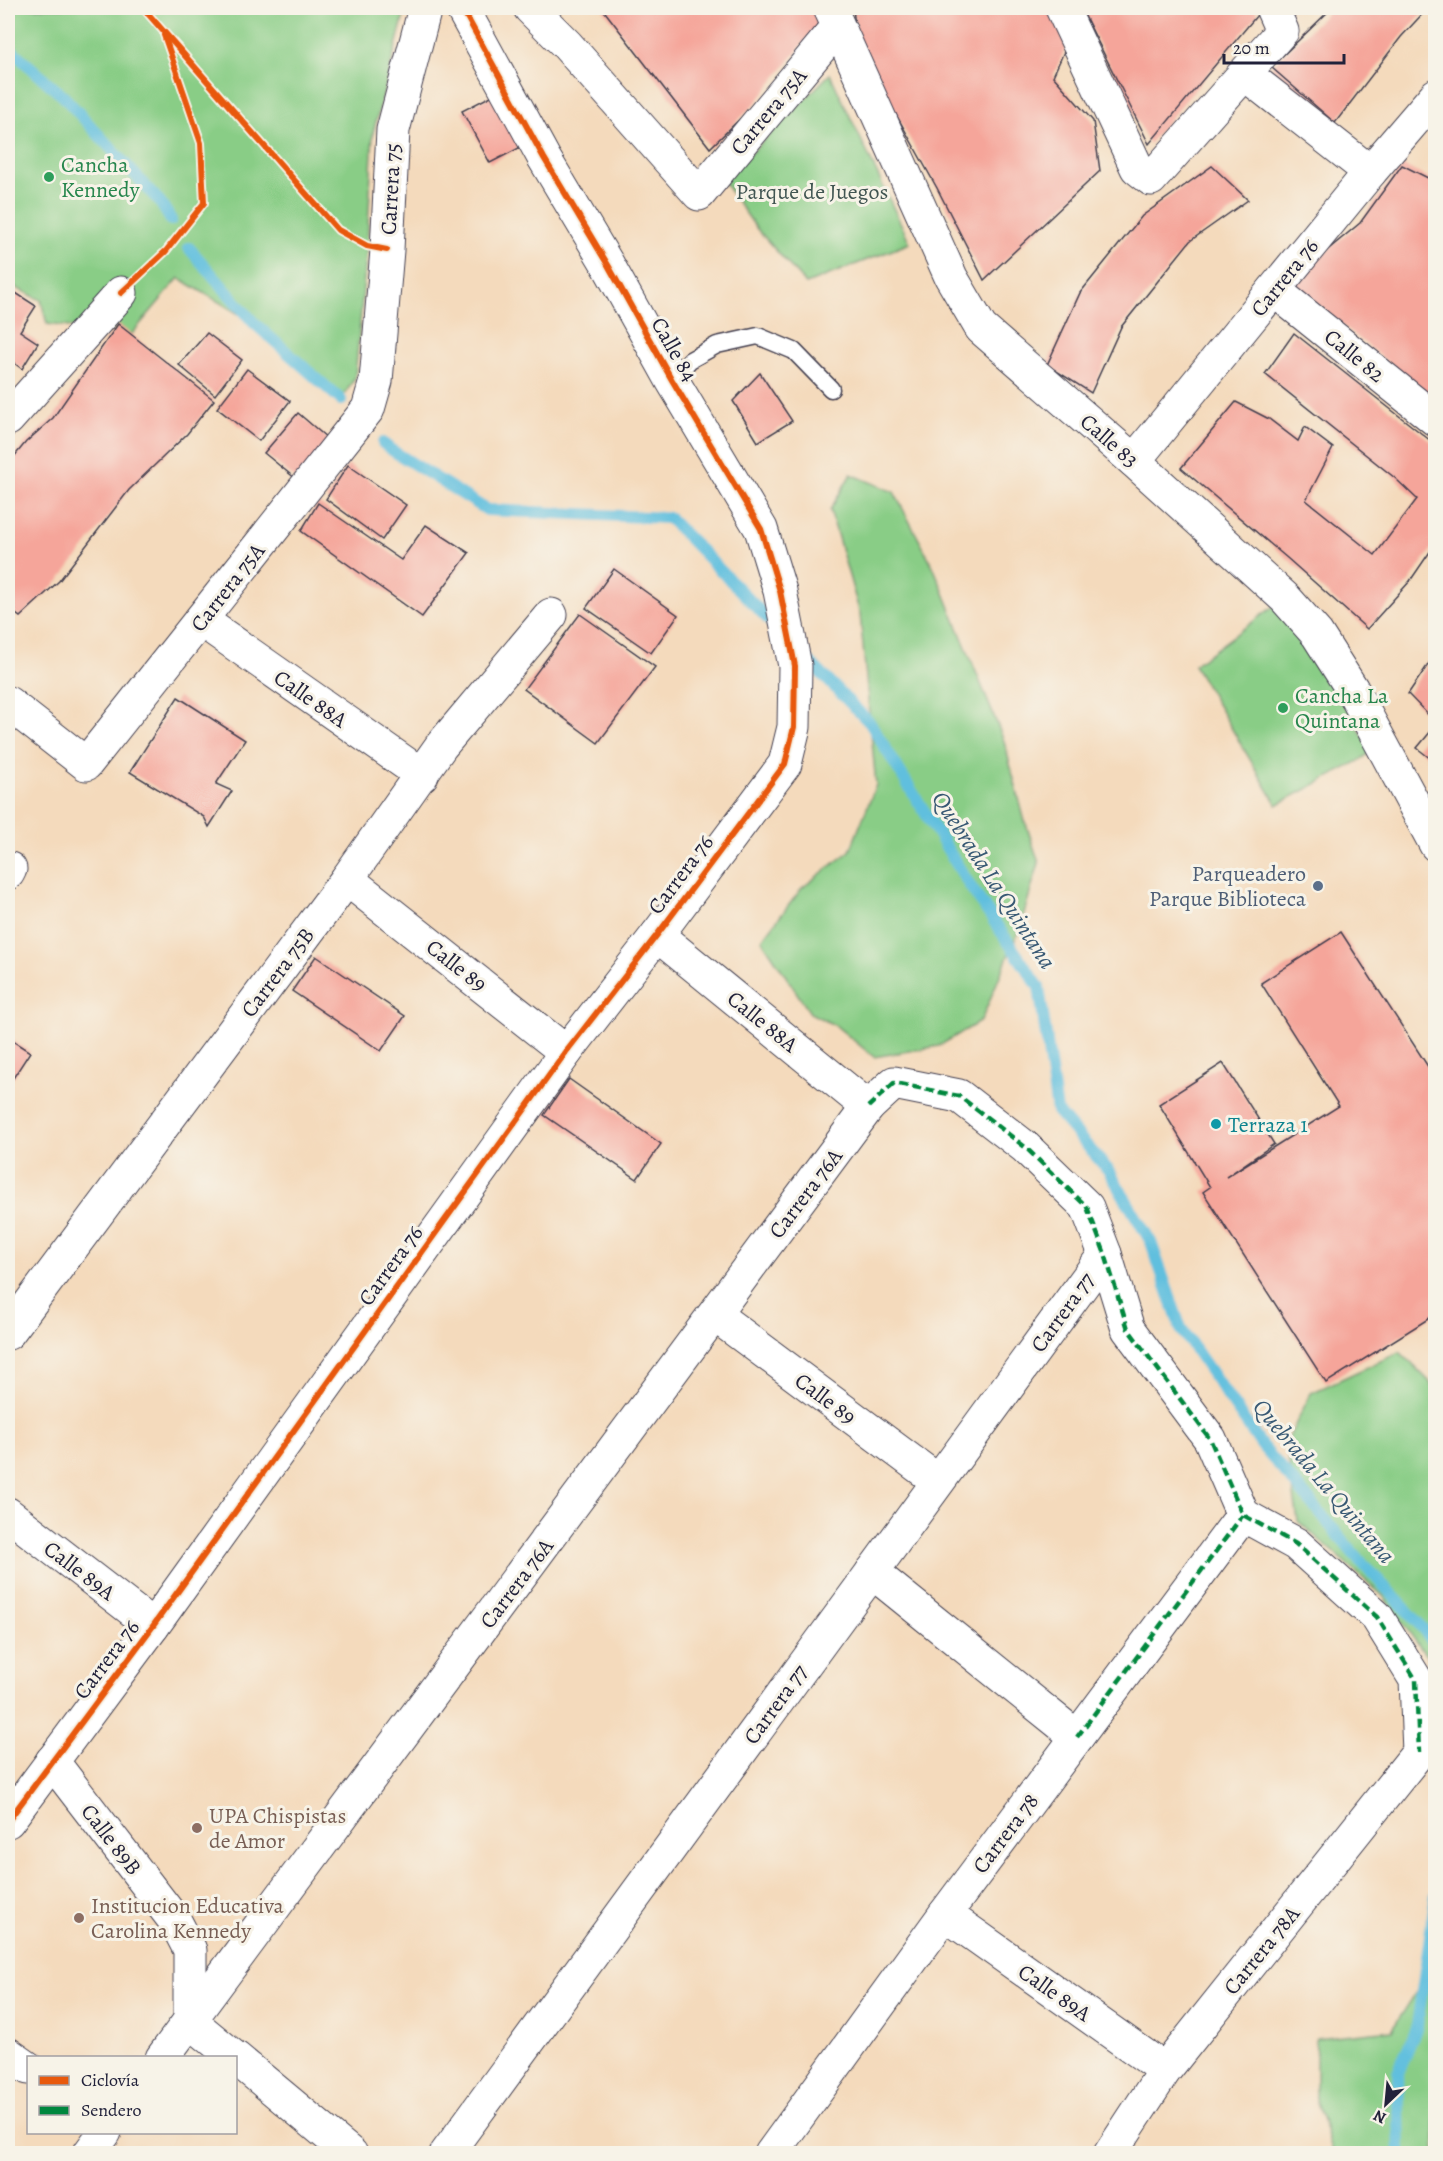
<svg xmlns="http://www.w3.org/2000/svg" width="1443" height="2161" font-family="Alegreya,serif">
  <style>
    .green { fill: #89cd86; stroke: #567860; stroke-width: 1.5 }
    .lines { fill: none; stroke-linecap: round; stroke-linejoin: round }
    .stream { stroke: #60bfde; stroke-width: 12 }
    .building { fill: #f5a59a }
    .lane-casing { stroke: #423e4e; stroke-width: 19 }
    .street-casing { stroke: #423e4e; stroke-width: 35 }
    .lane { stroke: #fff; stroke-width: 16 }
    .street { stroke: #fff; stroke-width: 33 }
    .quiet { stroke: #00873e; stroke-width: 4.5; stroke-dasharray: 9 4.5; stroke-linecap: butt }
    .cycleway-casing { stroke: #f7f3e8; stroke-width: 10 }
    .cycleway { stroke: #e8590c; stroke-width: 6 }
    .leisure-dot { fill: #2e9e5b; stroke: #f7f3e8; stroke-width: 2 }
    .service-dot { fill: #5c6f8a; stroke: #f7f3e8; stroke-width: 2 }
    .culture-dot { fill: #0f9aa8; stroke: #f7f3e8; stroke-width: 2 }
    .education-dot { fill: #8d6e63; stroke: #f7f3e8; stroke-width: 2 }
    .labels { text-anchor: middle; stroke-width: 6; stroke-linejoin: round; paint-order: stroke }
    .street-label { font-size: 22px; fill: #22223b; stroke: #f7f3e8 }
    .leisure-label { font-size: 22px; fill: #27864d; stroke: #f7f3e8; text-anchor: start }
    .park-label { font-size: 22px; fill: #415552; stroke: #f7f3e8 }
    .service-label { font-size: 22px; fill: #4e5e75; stroke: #f7f3e8; text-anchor: end }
    .culture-label { font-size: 22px; fill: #0d838f; stroke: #f7f3e8; text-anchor: start }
    .education-label { font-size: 22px; fill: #785e54; stroke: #f7f3e8; text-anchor: start }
    .water-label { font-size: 24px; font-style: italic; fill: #385974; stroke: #f7f3e8 }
  </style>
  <rect width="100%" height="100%" fill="#f7f3e8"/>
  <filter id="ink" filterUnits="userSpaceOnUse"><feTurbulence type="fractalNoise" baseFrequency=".0167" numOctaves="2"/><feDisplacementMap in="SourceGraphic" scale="12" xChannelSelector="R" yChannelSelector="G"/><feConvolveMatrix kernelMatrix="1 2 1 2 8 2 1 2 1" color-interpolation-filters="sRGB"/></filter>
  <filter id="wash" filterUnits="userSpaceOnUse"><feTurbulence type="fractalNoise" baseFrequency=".008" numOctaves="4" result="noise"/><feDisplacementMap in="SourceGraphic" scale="24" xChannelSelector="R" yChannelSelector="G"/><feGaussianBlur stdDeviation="1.35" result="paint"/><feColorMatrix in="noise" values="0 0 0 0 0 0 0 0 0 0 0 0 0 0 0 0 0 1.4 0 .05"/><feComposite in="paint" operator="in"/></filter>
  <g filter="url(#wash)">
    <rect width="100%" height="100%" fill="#f4dabc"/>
    <g class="green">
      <polygon points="8,8 406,8 373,133 367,246 355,378 341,400 254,323 179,278 131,335 47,324 41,300 8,284 8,238 15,230 8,226"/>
      <polygon points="830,74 910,243 806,284 757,229 723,181"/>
      <polygon points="851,474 894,492 933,566 1004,741 1024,818 1039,863 1019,930 981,1021 939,1046 874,1057 836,1026 810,1013 762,940 802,888 850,851 876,785 860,614 830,510"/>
      <polygon points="1285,598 1371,751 1361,760 1277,805 1194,665"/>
      <polygon points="1400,1352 1429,1381 1435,1392 1435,1668 1383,1596 1298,1521 1286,1443 1311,1393"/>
      <polygon points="1435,1952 1435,2153 1336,2153 1332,2149 1316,2099 1316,2038 1392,2030 1433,1966"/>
    </g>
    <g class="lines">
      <g class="stream">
        <polyline points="8,47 64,97 160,202 171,220"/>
        <polyline points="189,248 254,323 341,400"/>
        <polyline points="383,443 390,449 487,510 669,518 780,631"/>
        <polyline points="800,652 870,723 972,889 1039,987 1057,1111 1109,1171 1151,1242 1181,1329 1262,1446 1315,1507 1353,1553 1414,1618 1436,1645"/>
        <polyline points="1436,1705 1436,1711"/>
        <polyline points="1400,2154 1398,2073 1417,2026 1436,1895"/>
      </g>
    </g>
    <g id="blocks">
      <g class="building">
        <polygon points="602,8 815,8 821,21 754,105 710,148"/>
        <polygon points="853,8 1050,8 1067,45 1053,76 1093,121 1100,171 984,280 937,188 857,44"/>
        <polygon points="1081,8 1254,8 1258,14 1149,144"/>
        <polygon points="1332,8 1428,8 1401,37 1335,123 1271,67"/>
        <polygon points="493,95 521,147 490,163 462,111"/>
        <polygon points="1402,165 1436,182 1436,401 1289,282 1360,223"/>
        <polygon points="1212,166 1248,200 1190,241 1121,327 1091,393 1047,365 1080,293 1142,216"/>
        <polygon points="8,288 36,306 20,331 38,343 22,369 14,363 8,375"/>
        <polygon points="118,324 214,400 187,434 129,490 59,581 20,617 8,608 8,464 26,442 53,418"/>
        <polygon points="207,333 242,360 215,395 179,365"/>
        <polygon points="1294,333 1436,445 1436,543 1410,581 1367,629 1287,558 1181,468 1236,402 1269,419 1298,441 1305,427 1333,448 1306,500 1375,555 1417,499 1395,478 1265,374"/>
        <polygon points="247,369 290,401 259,441 217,408"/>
        <polygon points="760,373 792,421 758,442 733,401"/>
        <polygon points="298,413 334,444 301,483 264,453"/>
        <polygon points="348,465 406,505 382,540 326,499"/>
        <polygon points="318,503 401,560 426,525 469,553 422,617 301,531"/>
        <polygon points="614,569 678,615 651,653 586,608"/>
        <polygon points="580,614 655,667 598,743 524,689"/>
        <polygon points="1436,653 1436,723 1408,694"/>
        <polygon points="178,697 245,740 216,784 232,791 209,827 204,817 130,772"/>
        <polygon points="1436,725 1436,763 1417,748"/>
        <polygon points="1341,932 1436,1079 1436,1314 1326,1383 1203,1192 1210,1187 1159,1104 1223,1063 1274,1144 1226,1177 1339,1106 1261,983"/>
        <polygon points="316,956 405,1016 381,1051 292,991"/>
        <polygon points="8,1038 30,1052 8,1086"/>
        <polygon points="569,1079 661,1144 637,1179 544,1115"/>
      </g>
    </g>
  </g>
  <g filter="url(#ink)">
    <use href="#blocks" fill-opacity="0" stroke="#423e4e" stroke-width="1.5"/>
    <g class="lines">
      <g class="lane-casing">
        <polyline id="lane" points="672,380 690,360 717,345 758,336 794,351 831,389"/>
      </g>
      <g class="street-casing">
        <g id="street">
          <polyline points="530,8 567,45 699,194 837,28"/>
          <polyline points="830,8 951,277 981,328 1134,461 1285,598 1317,634 1352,689 1436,845"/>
          <polyline points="1062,8 1137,168 1151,179 1282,31 1272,8"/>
          <polyline points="1245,74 1370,172"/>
          <polyline points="1274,290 1436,420"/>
          <polyline points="8,419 121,293"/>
          <polyline points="1134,461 1370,172 1436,95"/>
          <polyline points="201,620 422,775"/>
          <polyline points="8,703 86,764 368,409 376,381 387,250 393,130 425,8"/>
          <polyline points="8,873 10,869"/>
          <polyline points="347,879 566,1052"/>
          <polyline points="657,935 868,1107"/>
          <polyline points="715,1315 938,1481"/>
          <polyline points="8,1333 347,879 441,746 551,615"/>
          <polyline points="8,1514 153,1626"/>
          <polyline points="872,1572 1077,1737"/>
          <polyline points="52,1761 175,1921 190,1950 190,2021 235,2058"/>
          <polyline points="8,1821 153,1626 566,1052 657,935 785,764 794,727 795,666 780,591 761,529 672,380 608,265 544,158 462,8"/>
          <polyline points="945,1914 1165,2070"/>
          <polyline points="8,2054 28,2068"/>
          <polyline points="162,2058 868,1107 894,1083 959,1096 1025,1147 1087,1207 1105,1254 1128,1329 1210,1439 1243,1515 1296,1544 1377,1617 1416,1680 1419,1752 1165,2070 1110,2154"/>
          <polyline points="236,2058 351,2154"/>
          <polyline points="89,2154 105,2132"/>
          <polyline points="446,2154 1105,1254"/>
          <polyline points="771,2154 945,1914 1243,1515"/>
        </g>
      </g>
      <use href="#lane" class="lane"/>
      <use href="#street" class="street"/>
      <g class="quiet">
        <polyline points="868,1107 894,1083 959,1096 1025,1147 1087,1207 1105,1254 1128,1329 1210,1439 1243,1515 1296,1544 1377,1617 1416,1680 1419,1752"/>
        <polyline points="1077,1737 1243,1515"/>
      </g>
      <g class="cycleway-casing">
        <g id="cycleway">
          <polyline points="143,8 338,230 367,246 387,250"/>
          <polyline points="121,293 166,251 204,203 201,143 164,35"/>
          <polyline points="8,1821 153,1626 566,1052 657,935 785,764 794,727 795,666 780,591 761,529 672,380 608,265 544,158 462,8"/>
        </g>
      </g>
      <use href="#cycleway" class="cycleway"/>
    </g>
  </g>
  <g class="leisure-dot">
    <circle cx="49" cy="177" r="6"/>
    <circle cx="1283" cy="708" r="6"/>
  </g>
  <circle class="service-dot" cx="1318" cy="886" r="6"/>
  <circle class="culture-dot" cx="1216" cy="1124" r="6"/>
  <g class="education-dot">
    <circle cx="197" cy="1828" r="6"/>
    <circle cx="79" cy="1918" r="6"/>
  </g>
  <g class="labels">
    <g class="street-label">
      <text transform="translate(768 111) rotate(-50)" y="8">Carrera 75A</text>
      <text transform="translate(390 189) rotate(-87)" y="8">Carrera 75</text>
      <text transform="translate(1284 277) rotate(-51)" y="8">Carrera 76</text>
      <text transform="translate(675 349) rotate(60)" y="8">Calle 84</text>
      <text transform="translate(1355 355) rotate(39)" y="8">Calle 82</text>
      <text transform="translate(1110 440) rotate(41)" y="8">Calle 83</text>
      <text transform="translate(227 587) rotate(-52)" y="8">Carrera 75A</text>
      <text transform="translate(311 698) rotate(35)" y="8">Calle 88A</text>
      <text transform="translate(680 874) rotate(-53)" y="8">Carrera 76</text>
      <text transform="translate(457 965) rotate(38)" y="8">Calle 89</text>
      <text transform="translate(277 972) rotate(-53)" y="8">Carrera 75B</text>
      <text transform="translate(763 1021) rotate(39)" y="8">Calle 88A</text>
      <text transform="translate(805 1193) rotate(-53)" y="8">Carrera 76A</text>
      <text transform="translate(390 1265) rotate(-54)" y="8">Carrera 76</text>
      <text transform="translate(1062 1312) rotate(-54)" y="8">Carrera 77</text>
      <text transform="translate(826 1398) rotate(37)" y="8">Calle 89</text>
      <text transform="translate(80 1570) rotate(37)" y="8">Calle 89A</text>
      <text transform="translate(516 1583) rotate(-53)" y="8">Carrera 76A</text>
      <text transform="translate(106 1659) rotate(-53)" y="8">Carrera 76</text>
      <text transform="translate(775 1704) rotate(-54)" y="8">Carrera 77</text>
      <text transform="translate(1005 1833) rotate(-53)" y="8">Carrera 78</text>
      <text transform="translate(112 1839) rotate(52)" y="8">Calle 89B</text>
      <text transform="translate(1261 1950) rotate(-51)" y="8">Carrera 78A</text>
      <text transform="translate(1055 1992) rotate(35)" y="8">Calle 89A</text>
    </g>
    <g class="leisure-label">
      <text x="61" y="172">Cancha<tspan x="61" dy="25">Kennedy</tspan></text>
      <text x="1295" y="703">Cancha La<tspan x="1295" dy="25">Quintana</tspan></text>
    </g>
    <g class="park-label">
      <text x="812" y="199">Parque de Juegos</text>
    </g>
    <g class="service-label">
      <text x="1306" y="881">Parqueadero<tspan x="1306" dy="25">Parque Biblioteca</tspan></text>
    </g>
    <g class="culture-label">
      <text x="1228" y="1132">Terraza 1</text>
    </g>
    <g class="education-label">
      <text x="209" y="1823">UPA Chispistas<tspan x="209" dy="25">de Amor</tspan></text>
      <text x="91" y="1913">Institucion Educativa<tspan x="91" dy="25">Carolina Kennedy</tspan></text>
    </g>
    <g class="water-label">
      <text transform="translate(994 880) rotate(57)" y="8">Quebrada La Quintana</text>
      <text transform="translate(1324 1481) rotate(50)" y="8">Quebrada La Quintana</text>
    </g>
  </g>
  <rect width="1443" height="2161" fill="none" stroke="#f7f3e8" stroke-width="30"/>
  <rect x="27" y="2056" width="210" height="78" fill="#f7f3e8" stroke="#a29fa3" stroke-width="1.5"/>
  <rect x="39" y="2076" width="30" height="9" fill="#e8590c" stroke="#a29fa3" stroke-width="1.5"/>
  <text x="81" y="2086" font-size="18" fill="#22223b">Ciclovía</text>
  <rect x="39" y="2106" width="30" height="9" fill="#00873e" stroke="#a29fa3" stroke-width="1.5"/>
  <text x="81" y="2116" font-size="18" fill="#22223b">Sendero</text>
  <g transform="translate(1386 2104) rotate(206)" stroke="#f7f3e8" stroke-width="4.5" paint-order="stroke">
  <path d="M0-4.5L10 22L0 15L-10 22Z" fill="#22223b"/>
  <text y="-9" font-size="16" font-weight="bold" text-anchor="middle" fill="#22223b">N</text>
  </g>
  <path d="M1224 54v9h120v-9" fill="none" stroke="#22223b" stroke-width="3"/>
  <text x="1233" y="54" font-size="18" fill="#22223b" stroke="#f7f3e8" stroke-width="4.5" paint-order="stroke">20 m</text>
</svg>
